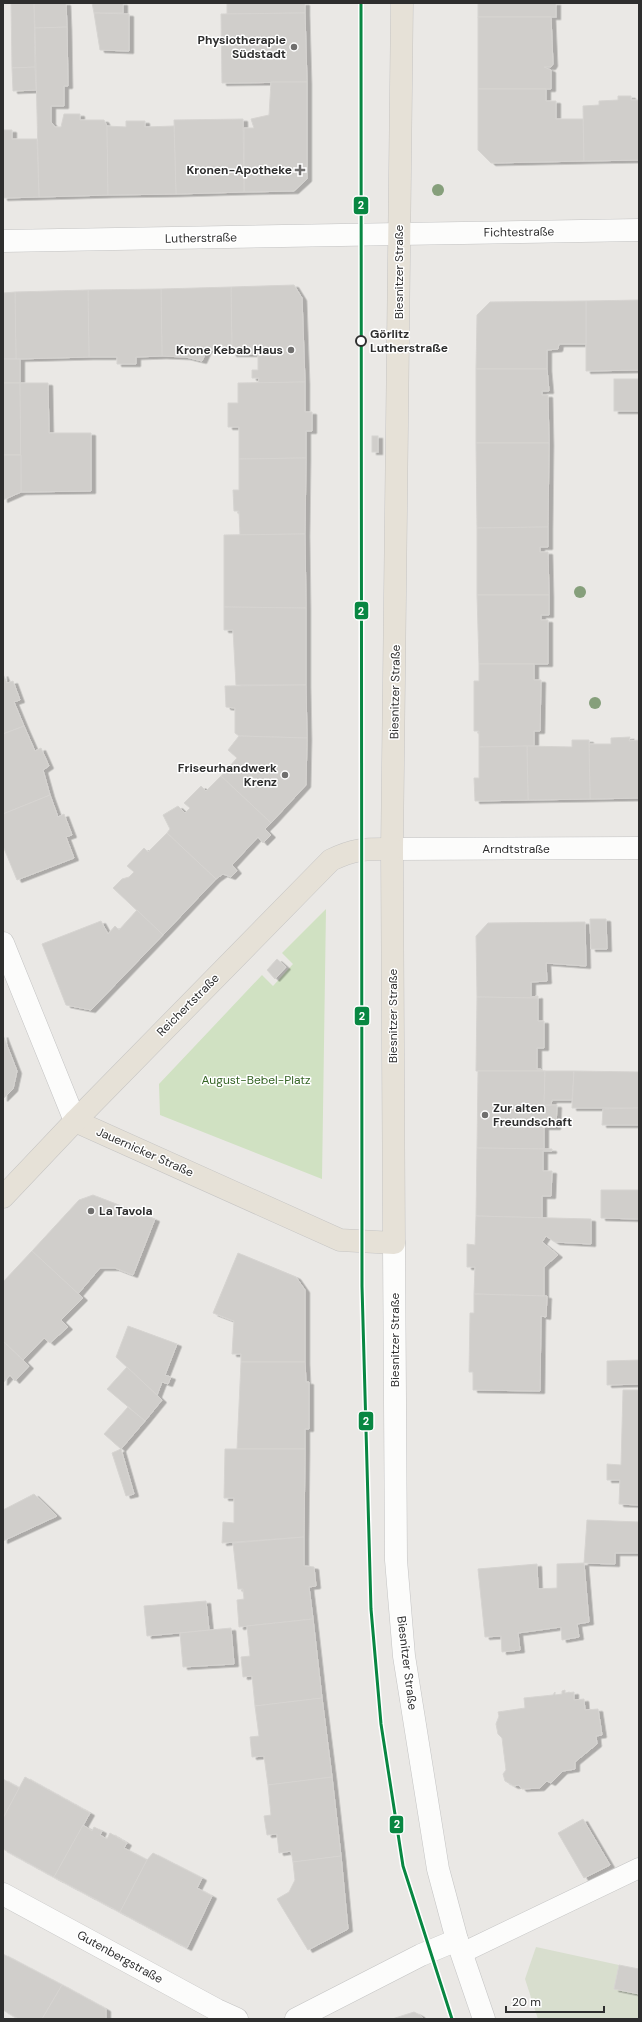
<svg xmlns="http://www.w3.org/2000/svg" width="642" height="2022" font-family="'DM Sans',sans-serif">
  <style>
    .green { fill: #d0e1c2 }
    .cemetery { fill: #d8dece }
    .building { fill: #d0cecb; stroke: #d6d4d1; filter: url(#shadow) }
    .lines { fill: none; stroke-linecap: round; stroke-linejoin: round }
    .service-casing { stroke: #c3c3c3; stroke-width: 21 }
    .minor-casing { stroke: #c3c3c3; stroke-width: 23 }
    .tertiary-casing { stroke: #c3c3c3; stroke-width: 23 }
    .secondary-casing { stroke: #c3c3c3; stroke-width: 23 }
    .primary-casing { stroke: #c6c5c4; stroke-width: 23 }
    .service { stroke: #fcfcfb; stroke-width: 20 }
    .minor { stroke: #fcfcfb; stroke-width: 22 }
    .tertiary { stroke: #fcfcfb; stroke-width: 22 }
    .secondary { stroke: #fcfcfb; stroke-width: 22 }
    .primary { stroke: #e6e1d7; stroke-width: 22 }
    .tram-1-casing { stroke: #fff; stroke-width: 6 }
    .tram-1 { stroke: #088742; stroke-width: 3 }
    .tree { fill: #869f7b }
    .poi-dot { fill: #706f6e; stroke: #fff; stroke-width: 1.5 }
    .stop-dot { fill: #fff; stroke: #2e2e2e; stroke-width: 2 }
    .labels { text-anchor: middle; stroke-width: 3; stroke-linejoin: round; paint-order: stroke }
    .poi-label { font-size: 12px; font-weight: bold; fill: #2e2e2e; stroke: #fff; text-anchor: end }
    .street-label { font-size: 12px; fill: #2e2e2e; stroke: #fff }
    .stop-label { font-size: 12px; font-weight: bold; fill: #2e2e2e; stroke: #fff; text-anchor: start }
    .park-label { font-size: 12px; fill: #356425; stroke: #fff }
    .line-badge { stroke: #fff; stroke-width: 1.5 }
    .badge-label { font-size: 11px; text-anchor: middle; font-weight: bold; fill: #fff }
  </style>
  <defs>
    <filter id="shadow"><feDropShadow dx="4.5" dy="2.5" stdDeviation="0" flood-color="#0004"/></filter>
  </defs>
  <rect width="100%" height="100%" fill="#eae8e5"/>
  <polygon class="green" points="326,909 322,1179 160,1115 159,1084 262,975 273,986 293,964 282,953"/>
  <polygon class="cemetery" points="536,1947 619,1965 614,1989 639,1994 639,2019 538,2019 525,1979"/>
  <g class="building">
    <polygon points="11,3 34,3 35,67 12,68"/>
    <polygon points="34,3 66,3 67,27 35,28"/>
    <polygon points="92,3 123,3 123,13 94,13"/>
    <polygon points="227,3 305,3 305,13 227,14"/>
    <rect x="478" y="3" width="78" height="14"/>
    <polygon points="94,13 129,14 129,51 100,50"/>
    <polygon points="305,13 307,82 222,83 221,14"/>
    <polygon points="478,17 551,17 553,64 551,67 544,67 551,70 551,89 478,89"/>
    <polygon points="67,27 68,86 64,86 64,106 51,106 51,122 55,127 61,127 64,114 80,114 80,120 104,120 107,126 108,195 39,197 35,28"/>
    <polygon points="35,67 36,90 13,91 12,68"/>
    <polygon points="271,82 307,82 307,179 294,191 244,192 244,128 254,128 251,119 269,115"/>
    <polygon points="478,89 546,89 546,101 556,101 556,119 583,119 584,161 491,163 478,150"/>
    <polygon points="618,96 631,96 631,100 639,100 639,160 584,161 583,106 599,105 599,101 618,100"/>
    <polygon points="243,119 244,192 176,194 174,120"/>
    <polygon points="126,121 145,121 145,127 174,126 176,194 108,195 107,126 126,127"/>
    <polygon points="3,130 12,130 12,139 37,139 39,197 3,198"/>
    <polygon points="294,285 302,298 305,382 258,383 259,378 252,378 252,370 258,370 258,354 232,354 231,287"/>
    <polygon points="231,287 232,350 207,350 202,361 186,357 162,356 161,289"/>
    <polygon points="161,289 162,356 136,357 136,364 117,364 117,357 89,357 88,290"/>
    <polygon points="88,290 89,357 16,359 15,292"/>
    <polygon points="15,292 16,359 3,359 3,293"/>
    <polygon points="639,300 639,370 586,371 586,301"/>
    <polygon points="586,301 586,344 559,344 558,349 547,350 547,369 476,369 477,315 490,302"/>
    <rect x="3" y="359" width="17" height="24"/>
    <polygon points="476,369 547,369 549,391 542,391 542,395 548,395 549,443 476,443"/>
    <rect x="614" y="379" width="25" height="32"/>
    <polygon points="305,382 305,412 312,412 312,431 306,431 306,458 239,459 239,427 228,427 228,403 238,403 238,383"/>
    <polygon points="3,383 20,383 21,455 3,455"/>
    <polygon points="20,383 48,383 49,433 91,433 91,491 21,492"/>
    <rect x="372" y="436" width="6" height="16"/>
    <polygon points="476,443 549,443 548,527 477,528"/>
    <polygon points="3,455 21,455 21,492 3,500"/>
    <polygon points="306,458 305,534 240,535 239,511 234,511 233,490 239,490 239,459"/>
    <polygon points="548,527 548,547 540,547 540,552 548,552 549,595 477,595 477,528"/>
    <polygon points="305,534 306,608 224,607 224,535"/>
    <polygon points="477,595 549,595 549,615 541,615 541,620 548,620 548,664 479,664"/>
    <polygon points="224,607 306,608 306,685 236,685 233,630 224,630"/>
    <polygon points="479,664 534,664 534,680 541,680 540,731 534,731 534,746 479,747 479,731 474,731 474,681 479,681"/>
    <polygon points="3,674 7,683 13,681 20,700 14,702 24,726 3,734"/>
    <polygon points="306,685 307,738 239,736 235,733 235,708 226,707 225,686"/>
    <polygon points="24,726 35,751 41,748 49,766 43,770 50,795 3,814 3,734"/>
    <polygon points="239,736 307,738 306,785 271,823 221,776 237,758 228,750"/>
    <polygon points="630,737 629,741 639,740 639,798 590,799 589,744 611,744 611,738"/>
    <polygon points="572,740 589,740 590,799 528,800 527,746 572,747"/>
    <polygon points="527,746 528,800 475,801 474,778 479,778 479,747"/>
    <polygon points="221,776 271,823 265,829 271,835 263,843 258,837 232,865 237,871 231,877 223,874 216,879 167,833 170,829 163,815 178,806 185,813 190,808 184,803 201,786 206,791"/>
    <polygon points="50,795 58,817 64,814 72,835 66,837 74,858 17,880 3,846 3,814"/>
    <polygon points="167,833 216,879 163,935 113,888 122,879 129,877 134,872 127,866 144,848 148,852"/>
    <polygon points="137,910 163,935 91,1010 66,1005 42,944 101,921 108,934 115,926 119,930"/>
    <polygon points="590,919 606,919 607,949 591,949"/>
    <polygon points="585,922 586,966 546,963 547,981 531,982 531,997 538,996 538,998 477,997 476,936 488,923"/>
    <polygon points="277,959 286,967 275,979 267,970"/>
    <polygon points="477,997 538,998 538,1021 544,1021 544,1048 537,1048 537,1069 541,1069 543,1071 476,1071"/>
    <polygon points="3,1035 17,1071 13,1089 3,1099"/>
    <polygon points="478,1071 545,1071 544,1105 557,1105 556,1127 544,1127 544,1149 477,1148"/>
    <polygon points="545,1071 574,1071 572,1100 552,1100 551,1105 544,1105"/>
    <polygon points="574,1071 639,1072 639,1108 572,1108"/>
    <polygon points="639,1108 639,1125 602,1125 603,1109"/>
    <polygon points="477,1148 552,1149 552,1151 543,1151 543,1171 552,1171 551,1196 542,1196 542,1218 476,1216"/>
    <polygon points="601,1190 639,1190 639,1219 601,1218"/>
    <polygon points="93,1195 155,1219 133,1275 115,1268 100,1268 78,1294 32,1251 79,1200"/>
    <polygon points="476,1216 591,1219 591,1244 555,1242 546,1236 542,1242 558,1255 544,1267 544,1296 474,1294 475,1267 467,1267 467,1244 475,1245"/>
    <polygon points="32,1251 83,1298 61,1320 68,1327 50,1343 44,1338 23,1360 3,1341 3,1282"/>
    <polygon points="238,1253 296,1277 305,1290 305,1362 241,1362 241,1354 232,1354 234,1321 213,1313"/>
    <polygon points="474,1294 547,1296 546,1317 541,1316 540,1391 473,1390 473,1372 469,1372 470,1313 474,1313"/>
    <polygon points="128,1326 177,1344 165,1375 171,1377 168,1384 162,1382 157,1395 116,1357"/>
    <polygon points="3,1341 29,1366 15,1381 10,1375 3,1383"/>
    <polygon points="639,1360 639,1384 607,1385 607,1361"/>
    <polygon points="241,1362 305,1362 306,1382 309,1382 309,1429 305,1429 305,1449 237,1449"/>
    <polygon points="127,1367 162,1400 145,1421 107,1389"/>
    <polygon points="623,1390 639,1390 639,1505 619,1504 620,1480 607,1480 607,1464 621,1465"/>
    <polygon points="128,1407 145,1421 121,1449 104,1434"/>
    <polygon points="121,1449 134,1494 126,1496 112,1453"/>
    <polygon points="225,1449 305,1449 304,1537 222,1543 223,1522 234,1523 234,1498 224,1498"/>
    <polygon points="34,1494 57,1516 3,1541 3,1510"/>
    <polygon points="587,1520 639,1522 639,1553 615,1553 615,1564 584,1563"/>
    <polygon points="304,1537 304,1566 314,1567 316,1586 309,1587 313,1619 239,1627 237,1600 244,1599 243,1589 238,1589 233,1543"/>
    <polygon points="584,1563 589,1622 577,1624 579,1637 562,1640 561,1627 518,1633 520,1650 502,1652 501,1636 485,1637 478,1569 537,1564 538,1589 557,1588 557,1564"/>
    <polygon points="206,1601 209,1630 147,1636 144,1606"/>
    <polygon points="313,1619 322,1698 255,1706 252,1676 243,1677 241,1657 250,1656 247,1626"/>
    <polygon points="231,1628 234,1664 183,1667 180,1633"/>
    <polygon points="565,1690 565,1693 574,1692 574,1700 584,1699 585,1710 598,1709 602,1735 596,1736 597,1744 575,1762 575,1769 563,1771 551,1783 547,1781 540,1788 522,1789 519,1785 514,1786 505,1781 503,1774 506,1770 502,1738 498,1734 496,1724 499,1716 498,1712 525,1708 524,1698 553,1695 555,1692 555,1695 562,1694 562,1691"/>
    <polygon points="322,1698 332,1777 268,1785 264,1756 252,1757 250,1737 259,1736 255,1706"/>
    <polygon points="25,1777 90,1813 54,1877 3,1849 3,1818"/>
    <polygon points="332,1777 341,1856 293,1862 291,1851 279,1853 277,1834 267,1835 264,1816 271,1815 268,1785"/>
    <polygon points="3,1779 19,1788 3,1818"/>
    <polygon points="583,1819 610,1865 584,1878 558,1833"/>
    <polygon points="83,1825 92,1831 94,1827 102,1831 100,1835 107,1839 110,1833 127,1843 124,1848 147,1860 120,1912 54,1877"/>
    <polygon points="153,1853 202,1878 197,1888 212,1896 187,1948 120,1912 147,1860"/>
    <polygon points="341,1856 348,1929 308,1950 277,1899 289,1892 295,1880 293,1862"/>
    <polygon points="3,1954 62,1985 42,2019 19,2019 3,2010"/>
    <polygon points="619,1965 639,1969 639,1994 614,1989"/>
    <polygon points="62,1985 106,2009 106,2019 42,2019"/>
    <polygon points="414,2012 420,2015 424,2019 392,2019"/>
  </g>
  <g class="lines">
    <g class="service-casing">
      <polyline id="service" points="462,1953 639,1868"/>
    </g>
    <g class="minor-casing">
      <g id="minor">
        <polyline points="399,234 639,230"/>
        <polyline points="392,849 639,848"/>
        <polyline points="3,943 75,1121"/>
        <polyline points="3,1894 217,2010 237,2019"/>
        <polyline points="296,2019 421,1955 457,1940"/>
      </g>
    </g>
    <g class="tertiary-casing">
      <polyline id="tertiary" points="3,241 399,234"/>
    </g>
    <g class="secondary-casing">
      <polyline id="secondary" points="394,1243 396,1560 404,1656 438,1869 457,1940 484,2019"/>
    </g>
    <g class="primary-casing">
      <g id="primary">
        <polyline points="75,1121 340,1240 394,1243 392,849 402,3"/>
        <path d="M3 1197 75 1121 331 860C356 848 366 849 392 849"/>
      </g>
    </g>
    <use href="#service" class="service"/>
    <use href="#minor" class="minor"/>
    <use href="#tertiary" class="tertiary"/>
    <use href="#secondary" class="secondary"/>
    <use href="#primary" class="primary"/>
    <g class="tram-1-casing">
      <polyline id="tram-1" points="361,3 362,1286 371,1609 381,1724 403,1866 452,2019"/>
    </g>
    <use href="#tram-1" class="tram-1"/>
  </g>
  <g class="tree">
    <circle cx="438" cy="190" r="6"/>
    <circle cx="580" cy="592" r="6"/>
    <circle cx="595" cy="703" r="6"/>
  </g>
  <g class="poi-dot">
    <circle cx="294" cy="47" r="4"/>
    <path d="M298 164h4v4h4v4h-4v4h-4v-4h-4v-4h4z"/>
    <circle cx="291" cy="350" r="4"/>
    <circle cx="285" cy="775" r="4"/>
    <circle cx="485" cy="1115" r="4"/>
    <circle cx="91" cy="1211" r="4"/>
  </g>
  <circle class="stop-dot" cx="361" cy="341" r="5"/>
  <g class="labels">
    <g class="poi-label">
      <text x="286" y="44">Physiotherapie<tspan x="286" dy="14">Südstadt</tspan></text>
      <text x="292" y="174">Kronen-Apotheke</text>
      <text x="283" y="354">Krone Kebab Haus</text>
      <text x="277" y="772">Friseurhandwerk<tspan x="277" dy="14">Krenz</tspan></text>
      <text x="493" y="1112" text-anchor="start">Zur alten<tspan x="493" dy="14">Freundschaft</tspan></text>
      <text x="99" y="1215" text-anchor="start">La Tavola</text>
    </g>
    <g class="street-label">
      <text transform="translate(519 232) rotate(-1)" y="4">Fichtestraße</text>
      <text transform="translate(201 238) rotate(-1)" y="4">Lutherstraße</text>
      <text transform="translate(399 272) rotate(-90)" y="4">Biesnitzer Straße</text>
      <text transform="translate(395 692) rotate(-89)" y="4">Biesnitzer Straße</text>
      <text x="516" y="853">Arndtstraße</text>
      <text transform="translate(188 1005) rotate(-45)" y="4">Reichertstraße</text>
      <text transform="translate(393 1016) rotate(-90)" y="4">Biesnitzer Straße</text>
      <text transform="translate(145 1152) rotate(24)" y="4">Jauernicker Straße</text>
      <text transform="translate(395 1340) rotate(-90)" y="4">Biesnitzer Straße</text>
      <text transform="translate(407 1663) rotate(83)" y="4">Biesnitzer Straße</text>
      <text transform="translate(120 1957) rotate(29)" y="4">Gutenbergstraße</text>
    </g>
    <g class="stop-label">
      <text x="370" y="338">Görlitz<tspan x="370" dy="14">Lutherstraße</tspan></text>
    </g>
    <g class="park-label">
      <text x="256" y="1084">August-Bebel-Platz</text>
    </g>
  </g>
  <g class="line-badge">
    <rect x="353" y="196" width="16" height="19" rx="4" fill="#088742"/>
    <rect x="354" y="601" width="15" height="19" rx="4" fill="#088742"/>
    <rect x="354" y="1006" width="16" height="20" rx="4" fill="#088742"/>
    <rect x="358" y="1411" width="16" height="20" rx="4" fill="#088742"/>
    <rect x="389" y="1815" width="15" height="19" rx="4" fill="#088742"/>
  </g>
  <g class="badge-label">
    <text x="361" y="209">2</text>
    <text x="361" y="615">2</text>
    <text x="362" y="1020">2</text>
    <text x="366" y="1425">2</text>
    <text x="397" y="1828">2</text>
  </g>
  <rect width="642" height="2022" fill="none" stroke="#2e2e2e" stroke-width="8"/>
  <path d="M506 2006v6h98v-6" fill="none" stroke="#2e2e2e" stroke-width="2"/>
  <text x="512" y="2006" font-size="12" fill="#2e2e2e" stroke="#ffffff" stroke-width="3" paint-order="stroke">20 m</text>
</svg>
